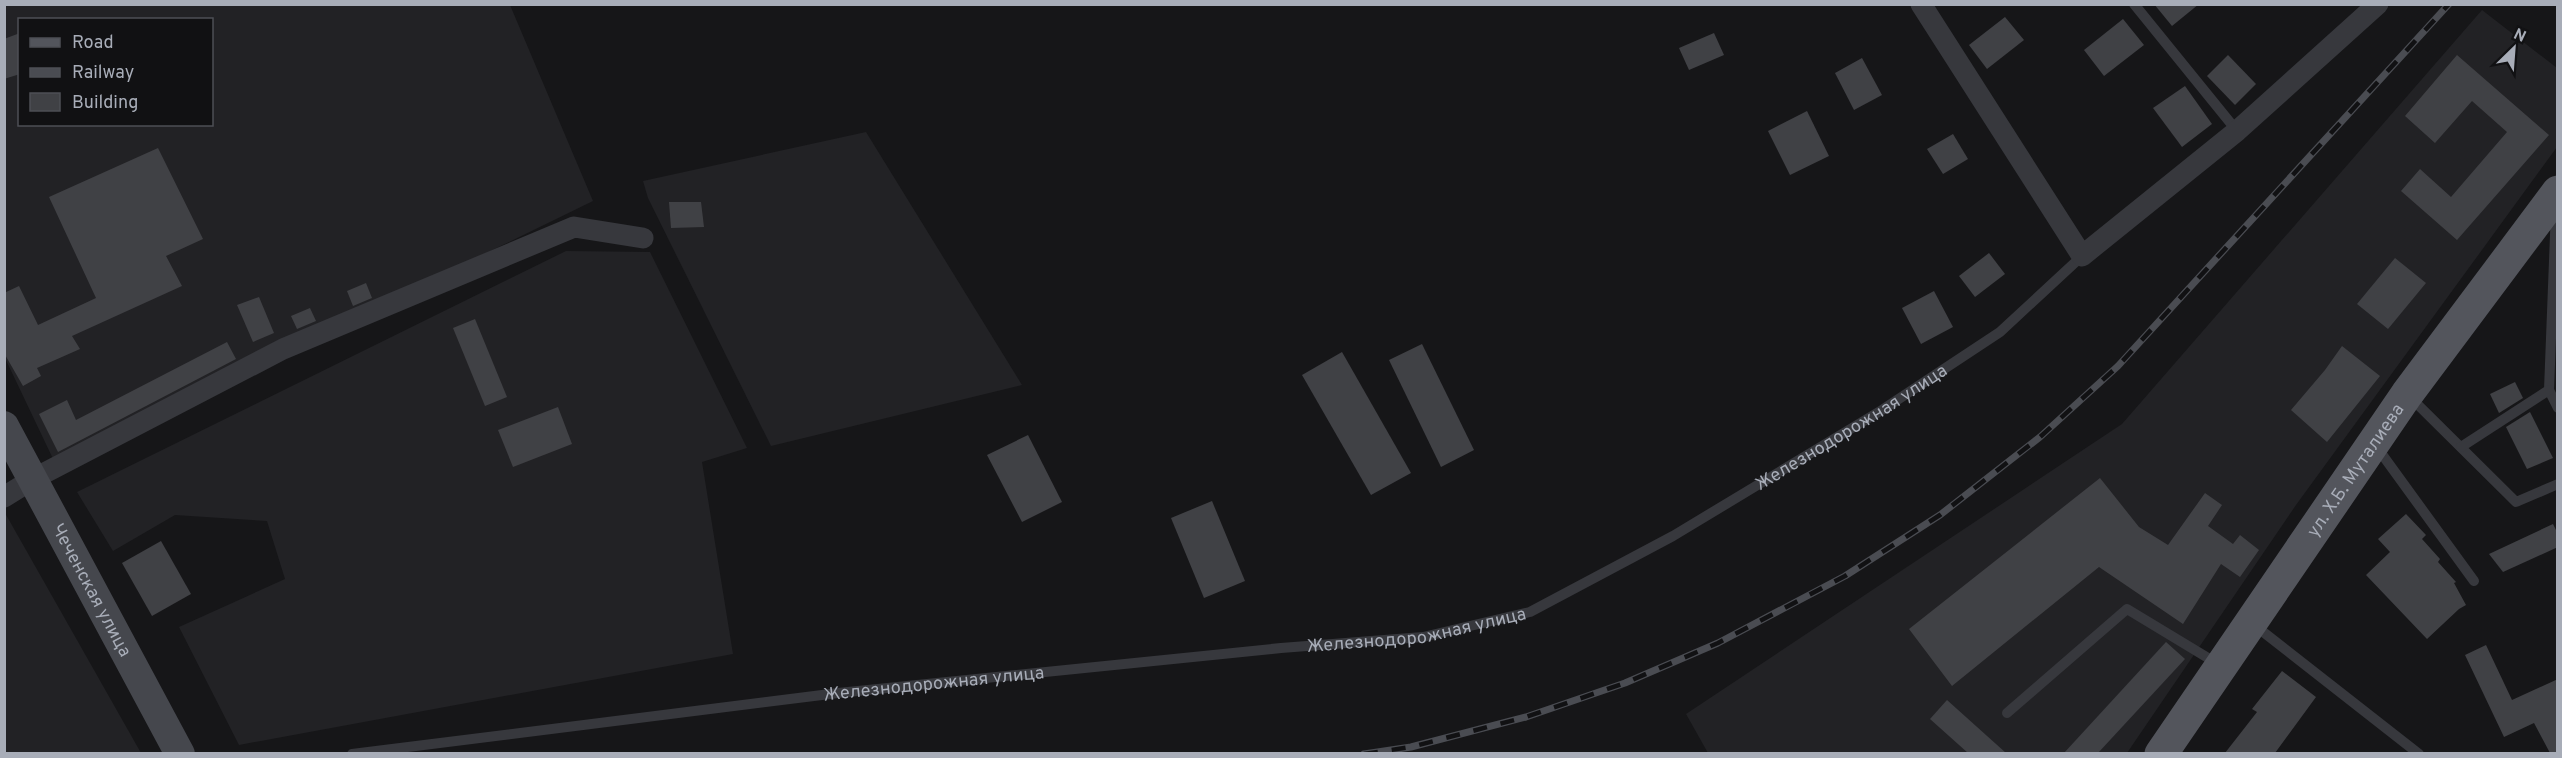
<svg xmlns="http://www.w3.org/2000/svg" width="2562" height="758" font-family="Overpass,sans-serif">
  <style>
    .built { fill: #222225; fill-rule: evenodd }
    .building { fill: #404145 }
    .lines { fill: none; stroke-linecap: round; stroke-linejoin: round }
    .service { stroke: #37383d; stroke-width: 10 }
    .minor { stroke: #37383d; stroke-width: 21 }
    .secondary { stroke: #45474d; stroke-width: 30 }
    .primary { stroke: #53555c; stroke-width: 33 }
    .rail-casing { stroke: #4a4c52; stroke-width: 7 }
    .rail { stroke: #111113; stroke-width: 4.5; stroke-dasharray: 14; stroke-linecap: butt }
    .labels { text-anchor: middle; stroke-width: 4.5; stroke-linejoin: round; paint-order: stroke }
    .street-label { font-size: 18px; fill: #a8adb8; stroke: #111113 }
  </style>
  <rect width="100%" height="100%" fill="#161618"/>
  <g class="built">
    <path d="M5 5H510L593 201 55 463 5 358ZM20 20H212V124H20Z"/>
    <polygon points="2482,10 2557,68 2557,147 2296,505 2127,753 1708,753 1686,714 2122,424"/>
    <polygon points="866,132 1022,385 771,446 648,198 643,181"/>
    <polygon points="566,251 650,252 747,448 702,462 733,654 239,745 179,627 285,579 267,521 175,515 113,551 77,492"/>
    <polygon points="4,513 5,513 141,753 5,753"/>
  </g>
  <g class="building">
    <polygon points="2154,4 2199,4 2172,26"/>
    <polygon points="2005,17 2024,40 1987,69 1969,45"/>
    <polygon points="2123,19 2144,45 2104,76 2084,50"/>
    <polygon points="20,33 20,74 4,79 4,39"/>
    <polygon points="1714,33 1724,55 1689,70 1679,48"/>
    <polygon points="2228,55 2256,84 2235,105 2207,76"/>
    <polygon points="2457,55 2549,135 2457,240 2401,191 2420,169 2451,197 2507,132 2472,101 2435,143 2405,116"/>
    <polygon points="1862,58 1882,95 1854,110 1835,73"/>
    <polygon points="2185,86 2212,124 2182,147 2153,108"/>
    <polygon points="1807,111 1829,156 1790,175 1768,131"/>
    <polygon points="1953,134 1968,159 1943,174 1927,149"/>
    <polygon points="158,148 203,239 166,256 182,286 72,336 80,349 37,368 41,376 23,386 4,353 4,293 19,286 38,325 96,298 49,197"/>
    <polygon points="669,202 701,202 704,227 671,228"/>
    <polygon points="1989,253 2005,274 1975,297 1959,276"/>
    <polygon points="2395,258 2426,283 2388,329 2357,304"/>
    <polygon points="366,283 372,298 353,306 347,291"/>
    <polygon points="1934,291 1953,327 1921,344 1902,308"/>
    <polygon points="259,297 274,333 253,342 237,305"/>
    <polygon points="310,308 316,321 297,329 291,316"/>
    <polygon points="475,319 507,397 485,406 453,328"/>
    <polygon points="227,342 236,359 58,452 39,414 67,400 76,420"/>
    <polygon points="1422,344 1474,450 1441,467 1389,360"/>
    <polygon points="2342,346 2380,376 2327,442 2291,410 2325,370"/>
    <polygon points="1342,352 1411,473 1371,495 1302,375"/>
    <polygon points="2515,382 2523,398 2499,413 2490,394"/>
    <polygon points="558,407 572,444 513,467 498,430"/>
    <polygon points="2530,412 2553,458 2527,469 2506,427"/>
    <polygon points="1028,435 1062,502 1022,522 987,455"/>
    <polygon points="2100,478 2139,527 2168,545 2205,493 2222,505 2208,526 2233,544 2240,535 2259,550 2240,577 2221,564 2183,624 2099,567 1952,686 1909,629"/>
    <polygon points="1212,501 1245,581 1204,598 1171,518"/>
    <polygon points="2406,514 2426,535 2422,539 2440,559 2438,562 2456,582 2454,583 2466,605 2459,609 2427,639 2366,575 2390,552 2378,539"/>
    <polygon points="2553,524 2558,534 2558,547 2503,572 2489,554"/>
    <polygon points="161,541 191,594 152,616 122,563"/>
    <polygon points="2166,642 2185,659 2098,753 2064,753"/>
    <polygon points="2486,645 2512,700 2558,679 2558,753 2550,753 2534,723 2504,737 2465,655"/>
    <polygon points="2282,671 2316,697 2275,753 2225,753 2257,712 2252,709"/>
    <polygon points="1947,700 2006,753 1968,753 1930,719"/>
  </g>
  <g class="lines">
    <g class="service">
      <polyline points="2134,4 2237,131"/>
      <polyline points="2556,209 2549,390 2558,408"/>
      <polyline points="2409,396 2516,502 2558,484"/>
      <polyline points="2376,446 2474,581"/>
      <polyline points="2461,447 2549,390"/>
      <polyline points="2253,624 2419,754"/>
      <polyline points="2007,713 2127,609 2218,664"/>
      <path id="s1" d="M352 754 838 693 1281 648 1423 637 1530 612 1673 536 1882 410 2000 332 2082 256"/>
    </g>
    <g class="minor">
      <polyline points="1921,4 2082,256 2237,131 2378,4"/>
      <polyline points="4,497 33,479 283,349 574,227 643,238"/>
    </g>
    <path class="secondary" id="s2" d="M4 426 180 754"/>
    <path class="primary" id="s3" d="M2161 754 2407 394 2558 192"/>
    <g class="rail-casing">
      <polyline id="rail" points="1364,754 1411,747 1526,717 1625,683 1718,643 1845,576 1940,515 2040,437 2118,366 2449,4"/>
    </g>
    <use href="#rail" class="rail"/>
  </g>
  <g class="labels">
    <g class="street-label">
      <text dy="6" stroke="none"><textPath href="#s1" startOffset="1558">Железнодорожная улица</textPath></text>
      <text dy="6" stroke="none"><textPath href="#s3" startOffset="344">ул. Х.Б. Муталиева</textPath></text>
      <text dy="6" stroke="none"><textPath href="#s2" startOffset="186">Чеченская улица</textPath></text>
      <text dy="6" stroke="none"><textPath href="#s1" startOffset="1072">Железнодорожная улица</textPath></text>
      <text dy="6" stroke="none"><textPath href="#s1" startOffset="586">Железнодорожная улица</textPath></text>
    </g>
  </g>
  <rect width="2562" height="758" fill="none" stroke="#a8adb8" stroke-width="12"/>
  <rect x="18" y="18" width="195" height="108" fill="#111113" stroke="#4d4f55" stroke-width="1.5"/>
  <rect x="30" y="38" width="30" height="9" fill="#53555c" stroke="#4d4f55" stroke-width="1.5"/>
  <text x="72" y="48" font-size="18" fill="#a8adb8">Road</text>
  <rect x="30" y="68" width="30" height="9" fill="#4a4c52" stroke="#4d4f55" stroke-width="1.5"/>
  <text x="72" y="78" font-size="18" fill="#a8adb8">Railway</text>
  <rect x="30" y="93" width="30" height="18" fill="#404145" stroke="#4d4f55" stroke-width="1.5"/>
  <text x="72" y="108" font-size="18" fill="#a8adb8">Building</text>
  <g transform="translate(2514 48) rotate(25)" stroke="#111113" stroke-width="4.5" paint-order="stroke">
  <path d="M0-4.5L10 22L0 15L-10 22Z" fill="#a8adb8"/>
  <text y="-9" font-size="16" font-weight="bold" text-anchor="middle" fill="#a8adb8">N</text>
  </g>
</svg>
